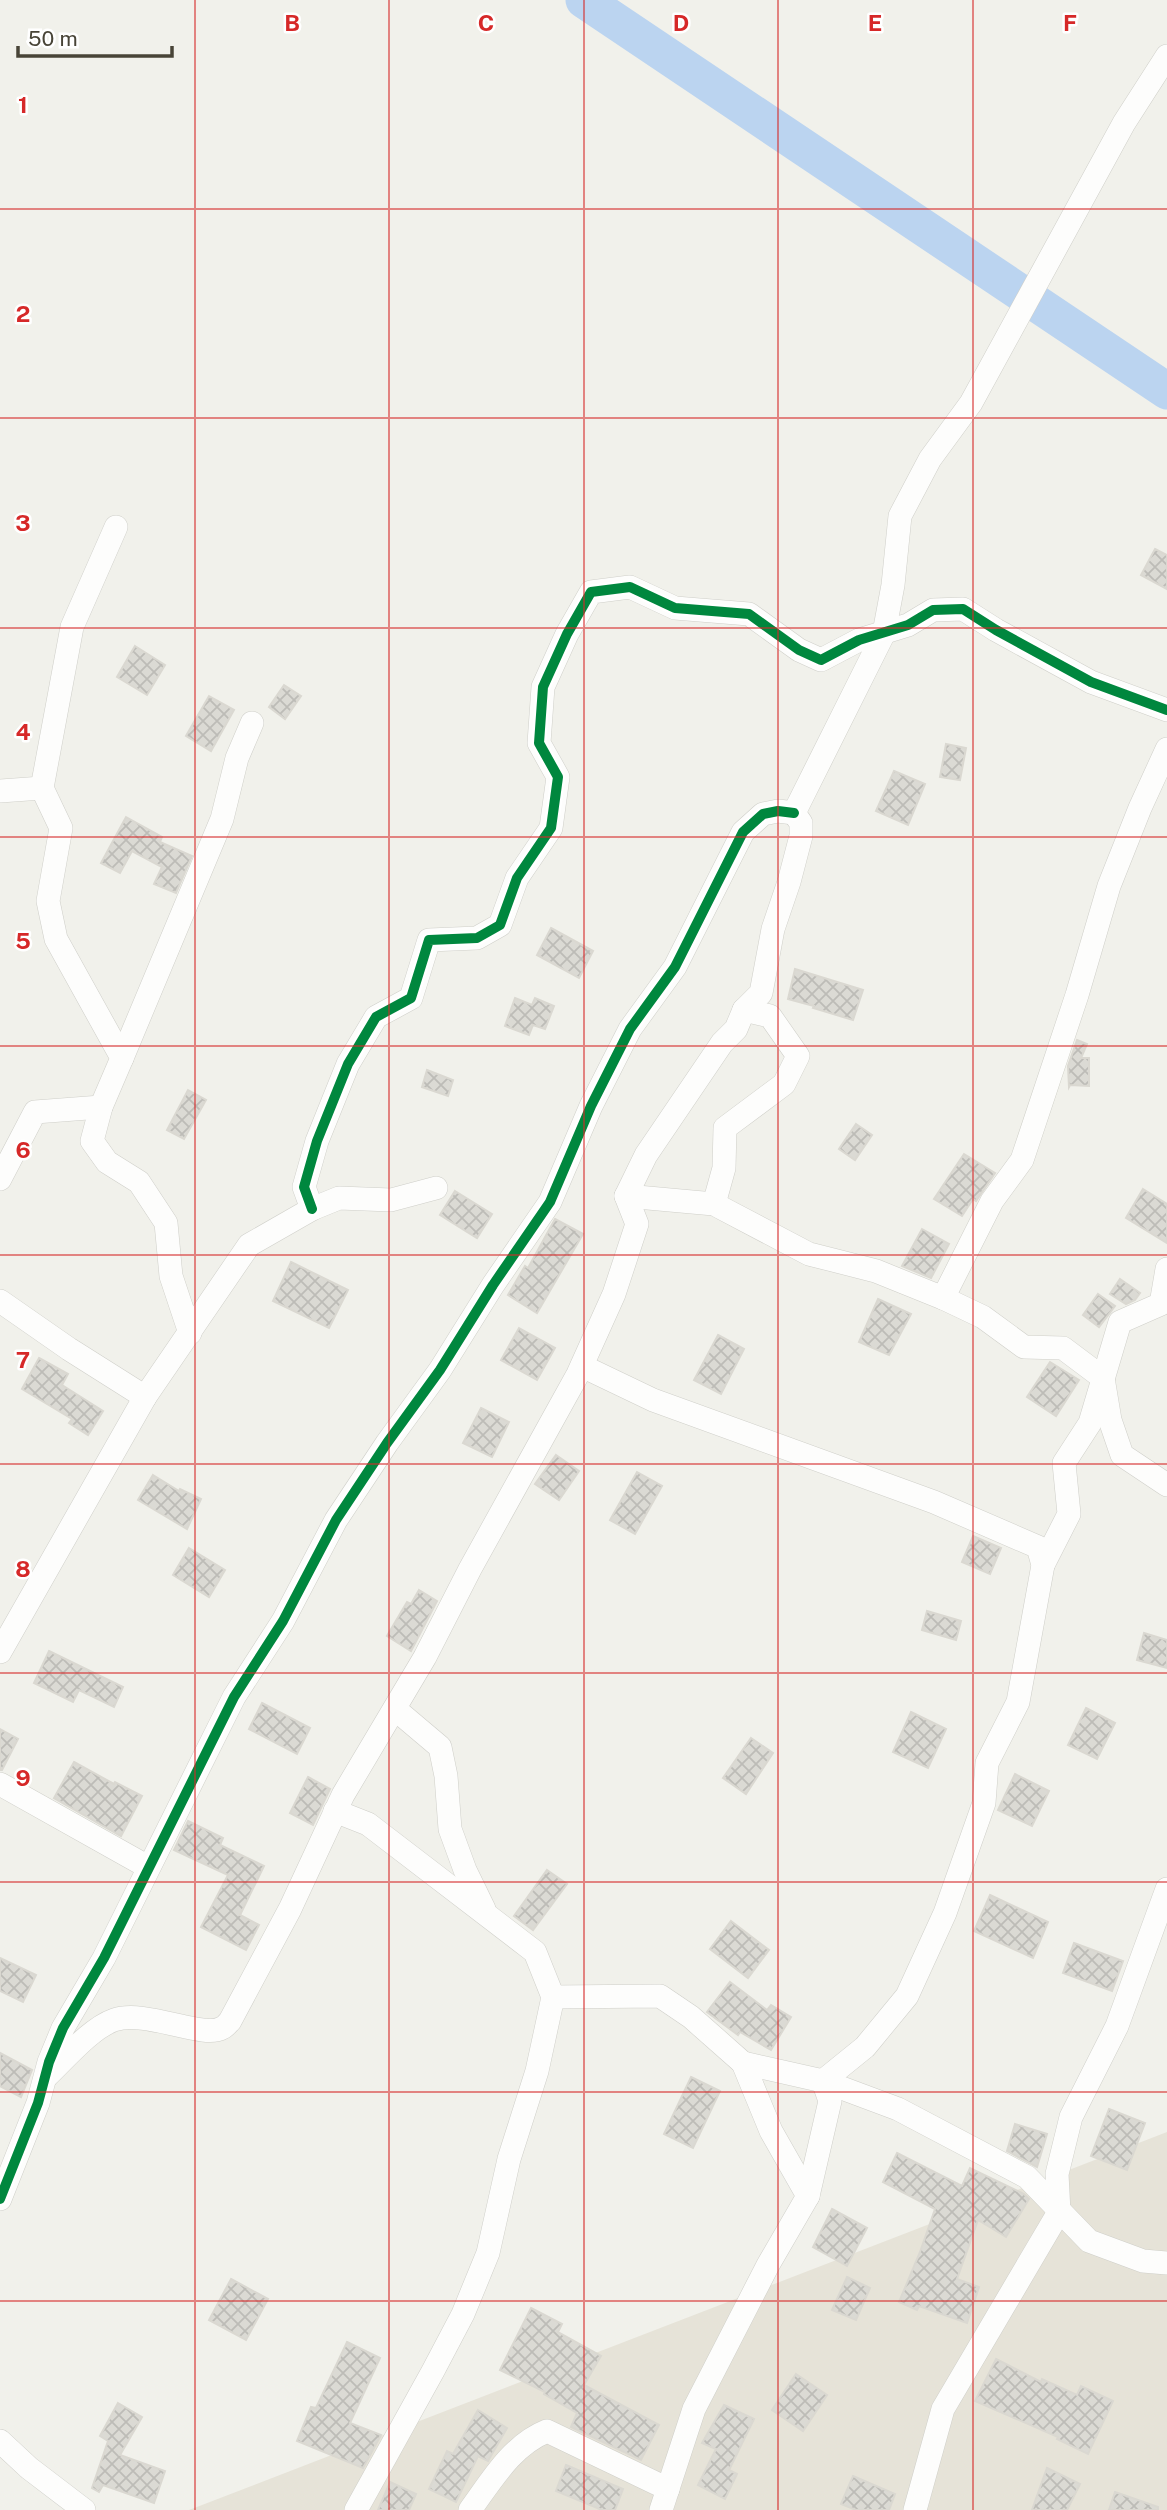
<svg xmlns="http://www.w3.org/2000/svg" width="1167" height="2510" font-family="'Public Sans',sans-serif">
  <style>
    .residential { fill: #e6e3d8 }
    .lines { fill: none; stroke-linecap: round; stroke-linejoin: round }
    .river { stroke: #bbd4f0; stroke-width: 37 }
    .building { fill: url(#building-cross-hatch); stroke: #dad8d1; stroke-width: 2 }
    .street-casing { stroke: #cfcfc9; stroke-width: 24 }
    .street { stroke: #fdfdfc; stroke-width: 23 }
    .cycleway-casing { stroke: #fff; stroke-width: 15 }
    .cycleway { stroke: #00873e; stroke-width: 10 }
    .grid { fill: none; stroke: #d62828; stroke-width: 2; stroke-opacity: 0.55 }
    .grid-label { font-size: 23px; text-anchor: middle; font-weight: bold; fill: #d62828; stroke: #fff; stroke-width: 5; stroke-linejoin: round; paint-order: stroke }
  </style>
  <defs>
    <pattern id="building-cross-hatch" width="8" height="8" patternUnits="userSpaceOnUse" patternTransform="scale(1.75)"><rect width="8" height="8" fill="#dbdad4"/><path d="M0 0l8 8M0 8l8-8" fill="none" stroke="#bdbcb7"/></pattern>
  </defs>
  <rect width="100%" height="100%" fill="#f1f1eb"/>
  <polygon class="residential" points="1167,2132 1167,2510 189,2510 997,2198"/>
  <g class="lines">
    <polyline class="river" points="584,0 1167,391"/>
  </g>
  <g class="building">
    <polygon points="1155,549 1167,555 1167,589 1141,575"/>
    <polygon points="135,646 165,665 147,695 117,677"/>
    <polygon points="284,685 301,696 285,719 269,707"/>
    <polygon points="209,696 234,710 211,751 186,736"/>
    <polygon points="946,744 966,748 960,780 940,777"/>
    <polygon points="894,771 925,784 908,825 876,811"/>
    <polygon points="126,817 162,837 160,842 192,856 176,893 154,884 162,867 132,851 120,873 101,863"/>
    <polygon points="551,928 593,951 579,978 537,955"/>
    <polygon points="795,969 863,990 853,1020 813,1008 814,1006 788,999"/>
    <polygon points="515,998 532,1005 535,998 554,1006 545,1029 533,1025 529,1035 505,1026"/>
    <polygon points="1077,1040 1087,1044 1081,1058 1089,1058 1089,1086 1070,1085 1069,1087 1068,1066"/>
    <polygon points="427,1070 453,1080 448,1096 422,1087"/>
    <polygon points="188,1090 206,1100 184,1139 167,1130"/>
    <polygon points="856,1124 872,1135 855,1160 839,1149"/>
    <polygon points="964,1154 995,1173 976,1201 973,1199 962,1216 934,1199"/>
    <polygon points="1143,1189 1167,1204 1167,1243 1126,1218"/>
    <polygon points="455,1191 492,1214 477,1238 440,1215"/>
    <polygon points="555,1219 583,1234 537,1313 508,1295 525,1266 528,1268"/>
    <polygon points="922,1229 949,1244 931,1278 902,1266"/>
    <polygon points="291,1262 348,1290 329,1328 273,1301"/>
    <polygon points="1120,1279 1140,1293 1135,1300 1126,1304 1110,1294"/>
    <polygon points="1098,1294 1115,1306 1099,1327 1083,1315"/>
    <polygon points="878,1299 911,1314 889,1355 859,1342"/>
    <polygon points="519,1328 555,1348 537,1380 501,1360"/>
    <polygon points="718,1335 744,1349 721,1394 694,1380"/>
    <polygon points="39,1358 68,1374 62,1385 103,1411 88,1435 69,1423 72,1419 22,1389"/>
    <polygon points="1050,1362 1079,1380 1056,1416 1027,1397"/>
    <polygon points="481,1408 509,1422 492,1457 463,1443"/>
    <polygon points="556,1455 579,1471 559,1500 535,1484"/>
    <polygon points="637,1472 662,1486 635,1534 610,1520"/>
    <polygon points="153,1475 179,1491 180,1489 201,1499 187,1529 138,1500"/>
    <polygon points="973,1536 1001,1548 990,1574 962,1562"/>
    <polygon points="189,1548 225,1570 209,1597 173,1575"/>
    <polygon points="419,1590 437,1601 411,1651 387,1636 407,1602 411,1604"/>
    <polygon points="927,1611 961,1621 956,1640 922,1630"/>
    <polygon points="1144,1633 1167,1640 1167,1668 1137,1660"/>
    <polygon points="49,1651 123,1687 114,1707 79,1690 73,1702 34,1683"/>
    <polygon points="262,1703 310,1728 297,1754 249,1729"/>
    <polygon points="1086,1708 1115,1723 1097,1759 1068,1745"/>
    <polygon points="911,1712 946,1729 928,1768 893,1752"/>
    <polygon points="0,1729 18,1739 2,1770 0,1770"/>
    <polygon points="751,1738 773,1753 746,1794 723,1778"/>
    <polygon points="74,1762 114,1784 115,1782 142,1796 121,1836 54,1798"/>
    <polygon points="1015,1774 1049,1791 1032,1826 998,1810"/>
    <polygon points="308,1777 330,1789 313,1825 290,1813"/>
    <polygon points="188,1821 223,1838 220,1845 264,1866 240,1915 259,1925 246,1950 201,1927 228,1875 174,1850"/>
    <polygon points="547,1870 567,1884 533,1930 514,1916"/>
    <polygon points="990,1895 1048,1922 1033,1958 974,1931"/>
    <polygon points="731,1921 769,1950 748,1978 710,1949"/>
    <polygon points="1074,1943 1123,1961 1112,1991 1063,1973"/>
    <polygon points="0,1958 36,1975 23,2002 0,1991"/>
    <polygon points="730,1982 767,2010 771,2005 791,2017 771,2050 740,2032 738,2035 707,2012"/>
    <polygon points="0,2053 32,2070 21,2097 0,2086"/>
    <polygon points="691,2077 720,2091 693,2148 664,2134"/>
    <polygon points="1109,2109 1145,2123 1127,2170 1091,2156"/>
    <polygon points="1015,2124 1047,2134 1037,2167 1007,2151"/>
    <polygon points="897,2153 962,2186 970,2168 1024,2194 1029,2199 1006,2237 978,2220 957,2279 979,2287 967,2323 919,2306 917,2310 899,2302 920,2252 935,2209 883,2182"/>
    <polygon points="832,2209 867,2228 847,2266 813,2247"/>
    <polygon points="847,2277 870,2288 856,2320 832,2310"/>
    <polygon points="231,2279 268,2299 246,2340 209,2320"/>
    <polygon points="531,2308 562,2324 558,2332 601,2356 584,2385 659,2425 641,2460 571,2427 577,2413 544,2394 545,2392 500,2370"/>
    <polygon points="347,2342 380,2358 350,2423 381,2435 363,2468 297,2441 311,2407 316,2408"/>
    <polygon points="996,2359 1041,2382 1042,2379 1077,2395 1081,2386 1113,2401 1088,2454 1057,2439 1058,2437 975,2401"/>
    <polygon points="796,2374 827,2395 803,2431 772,2410"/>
    <polygon points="118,2403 142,2417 120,2455 165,2471 154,2503 103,2485 99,2492 92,2488 108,2441 100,2436"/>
    <polygon points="724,2405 754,2419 729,2470 737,2474 725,2499 698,2485 716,2449 702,2443"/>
    <polygon points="478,2410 507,2428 488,2461 478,2456 456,2502 429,2489 447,2451 453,2454"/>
    <polygon points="566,2465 623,2489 615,2510 602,2510 556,2491"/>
    <polygon points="1047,2468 1080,2484 1067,2510 1032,2510"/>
    <polygon points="853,2476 895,2494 889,2510 856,2510 841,2504"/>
    <polygon points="390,2482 416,2494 409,2510 378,2510"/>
    <polygon points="1115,2492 1158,2507 1158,2510 1109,2510"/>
  </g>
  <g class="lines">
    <g class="street-casing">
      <g id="street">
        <polyline points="116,527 72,627 42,788 61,828 48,901 56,939 122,1058 101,1107 92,1141 107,1162 139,1182 166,1223 171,1276 190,1333"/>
        <polyline points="0,791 42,788"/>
        <polyline points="794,813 884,633 893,585 900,516 930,459 971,403 1124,123 1167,56"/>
        <polyline points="122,1058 222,819 237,758 252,723"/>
        <polyline points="0,1179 35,1112 101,1107"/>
        <polyline points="626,1196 714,1204 809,1254 876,1271 943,1298 992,1201 1022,1160 1077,995 1109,886 1140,808 1167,749"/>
        <polyline points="714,1204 724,1168 725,1128 784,1084 798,1056 770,1016 744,1010"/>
        <polyline points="312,1209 304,1187 317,1141 348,1064 376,1017 411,998 429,940 477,938 500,925 517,878 551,828 558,777 539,743 543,687 567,634 591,592 630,587 675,608 749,614 799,650 821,660 859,640 908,625 933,610 963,609 996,630 1091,682 1167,710"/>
        <polyline points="943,1298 983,1317 1024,1347 1063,1348 1103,1378 1110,1420 1122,1455 1167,1485"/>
        <polyline points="0,1301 69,1349 145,1397"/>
        <polyline points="582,1366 653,1400 934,1502 1038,1547 1043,1565 1018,1702 987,1763 984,1803 945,1913 907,1996 865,2047 823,2081 830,2101 808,2196"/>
        <polyline points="1043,1565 1069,1514 1064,1463 1090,1423 1120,1322 1161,1304 1167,1269"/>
        <polyline points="0,1652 145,1397 249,1245 312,1209 339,1198 391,1200 436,1188"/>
        <polyline points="395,1709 440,1747 446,1776 450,1829 465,1870 484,1909"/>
        <polyline points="0,1784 148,1867"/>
        <polyline points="335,1811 368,1824 535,1952 553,1997 537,2071 509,2159 488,2253 463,2314 433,2371 356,2510"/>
        <polyline points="553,1997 660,1996 691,2017 743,2063"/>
        <path d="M47 2076C65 2059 91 2028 114 2020 145 2009 203 2039 222 2028 225 2027 228 2023 230 2021L290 1909 343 1795 425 1657 470 1569 578 1374 614 1294 637 1224 626 1196 646 1155 722 1043 736 1029 744 1010 761 993 773 929 789 882 801 836V823L794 813"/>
        <polyline points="0,2199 38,2103 49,2062 63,2028 104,1958 234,1697 283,1621 336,1520 387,1443 440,1370 493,1285 550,1202 591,1106 630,1029 675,967 743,832 763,814 778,811 794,813"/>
        <polyline points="0,2441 29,2468 84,2510"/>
        <path d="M470 2510C492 2480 512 2445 547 2431L668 2489"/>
        <polyline points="661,2510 694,2409 768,2265 808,2196 771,2131 743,2063 823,2081 898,2109 1027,2177 1089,2241 1143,2261 1167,2263"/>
        <polyline points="915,2510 943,2409 1059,2212 1057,2174 1071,2117 1117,2026 1167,1889"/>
      </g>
    </g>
    <use href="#street" class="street"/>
    <g class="cycleway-casing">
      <g id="cycleway">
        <polyline points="312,1209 304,1187 317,1141 348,1064 376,1017 411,998 429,940 477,938 500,925 517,878 551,828 558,777 539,743 543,687 567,634 591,592 630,587 675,608 749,614 799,650 821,660 859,640 908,625 933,610 963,609 996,630 1091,682 1167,710"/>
        <polyline points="0,2199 38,2103 49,2062 63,2028 104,1958 234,1697 283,1621 336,1520 387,1443 440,1370 493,1285 550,1202 591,1106 630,1029 675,967 743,832 763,814 778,811 794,813"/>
      </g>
    </g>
    <use href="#cycleway" class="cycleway"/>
  </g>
  <path class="grid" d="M195 0V2510M389 0V2510M584 0V2510M778 0V2510M973 0V2510M0 209H1167M0 418H1167M0 628H1167M0 837H1167M0 1046H1167M0 1255H1167M0 1464H1167M0 1673H1167M0 1882H1167M0 2092H1167M0 2301H1167"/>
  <g class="grid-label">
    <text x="292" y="31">B</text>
    <text x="486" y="31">C</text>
    <text x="681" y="31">D</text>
    <text x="875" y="31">E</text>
    <text x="1070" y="31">F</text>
    <text x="23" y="113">1</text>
    <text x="23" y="322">2</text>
    <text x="23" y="531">3</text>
    <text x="23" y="740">4</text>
    <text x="23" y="949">5</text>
    <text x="23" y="1158">6</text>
    <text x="23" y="1368">7</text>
    <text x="23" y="1577">8</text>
    <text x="23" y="1786">9</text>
  </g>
  <path d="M18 46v10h154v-10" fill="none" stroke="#484437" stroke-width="3.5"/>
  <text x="28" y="46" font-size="21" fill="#484437" stroke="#ffffff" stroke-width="5" paint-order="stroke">50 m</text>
</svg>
